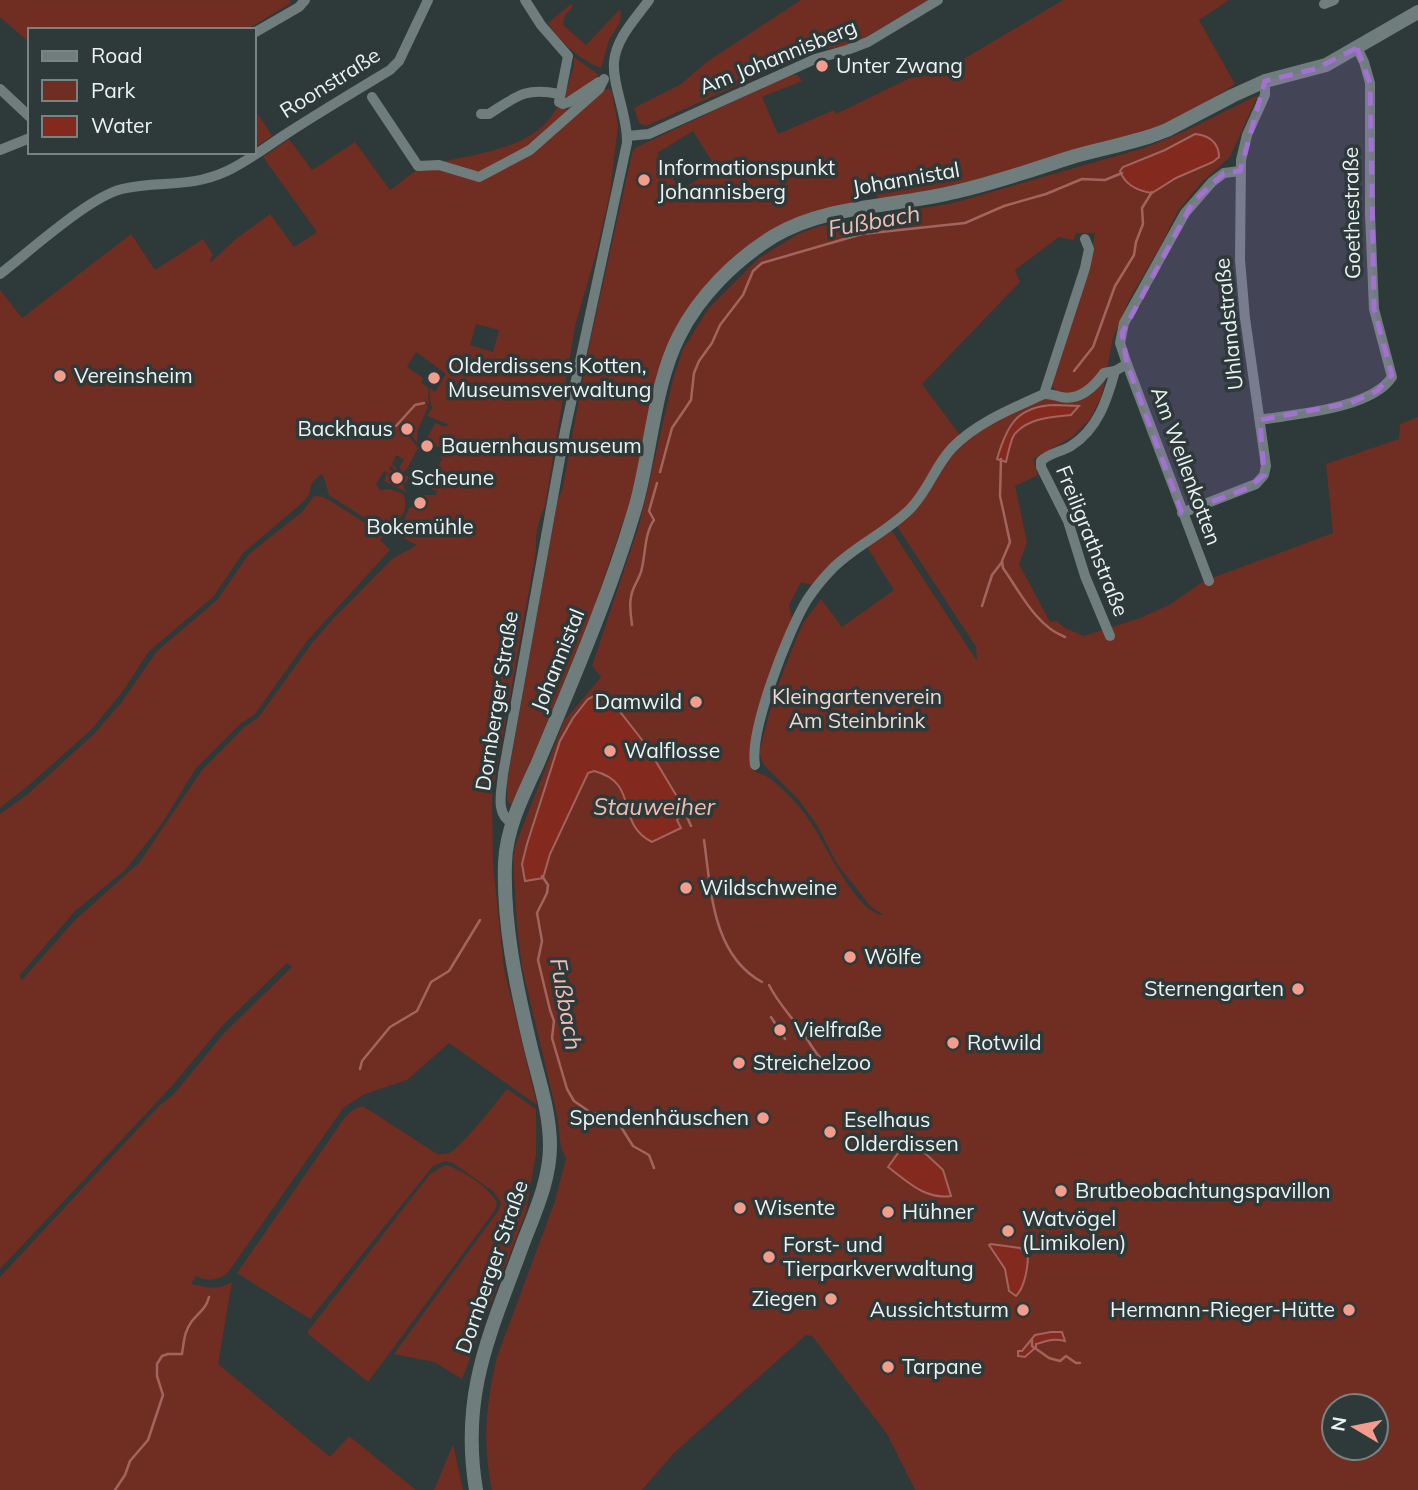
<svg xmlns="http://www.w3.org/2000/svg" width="1418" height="1490" font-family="Mulish,sans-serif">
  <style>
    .green { fill: #702d22; fill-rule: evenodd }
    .water { fill: #83291d; stroke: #a2655d; stroke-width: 2 }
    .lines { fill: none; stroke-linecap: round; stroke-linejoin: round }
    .stream { stroke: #a2655d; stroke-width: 2.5 }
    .street { stroke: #707d7d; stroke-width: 10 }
    .secondary { stroke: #707d7d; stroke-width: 14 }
    .marked { fill: #a271d1; fill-opacity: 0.2; stroke: #a271d1; stroke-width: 5; stroke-dasharray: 14 9; stroke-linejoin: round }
    .poi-dot { fill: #f49d8d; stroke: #2e3939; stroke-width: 2.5 }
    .labels { text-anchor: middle; stroke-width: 7; stroke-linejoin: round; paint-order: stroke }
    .street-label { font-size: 21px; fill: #ebf2f2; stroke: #2e3939 }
    .poi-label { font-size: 21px; fill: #ebf2f2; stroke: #2e3939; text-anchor: start }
    .park-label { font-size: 21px; fill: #f2d7d1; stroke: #2e3939 }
    .water-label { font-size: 23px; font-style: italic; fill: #f1bdb3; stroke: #2e3939 }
  </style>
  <rect width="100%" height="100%" fill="#2e3939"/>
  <g class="green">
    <polygon points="0,0 289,0 291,3 246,30 30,30 30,43 0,17"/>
    <polygon points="801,0 928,0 866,37 842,47 818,50 646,126 639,123 634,108 681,84 708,61"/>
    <path d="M1063 0H1229L1199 20 1235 84 1201 106 1165 126 994 177 880 201 871 187 861 188 859 203 816 211 781 225 696 300 642 453 628 507 591 616 513 804H510L507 800V783L558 498 562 491 587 355 632 153 635 148 789 75H798L802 81 762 97 778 134 834 110 836 114 910 78 940 73ZM693 131 716 168 680 190 657 153Z"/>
    <path d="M571 4 573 6 564 17 563 25 586 45 619 10 621 11 620 22 609 40 601 68C581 61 559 41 548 23Z"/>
    <polygon points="574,57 599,75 567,99 565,96 574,65"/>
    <path d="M611 89 618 125 610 193 596 254 575 326 545 506C538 521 535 535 536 551L492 797 493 865 504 969 537 1105 449 1043 407 1080 365 1094 344 1107 229 1271C220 1281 208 1282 196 1276L191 1284C206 1287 217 1291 232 1282L218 1364 330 1457 349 1436 416 1490H0V1277L160 1105 174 1094 225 1032 292 967 287 963 222 1026 172 1086 0 1269V814L28 794 94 734 121 703 157 651 217 600 249 554 302 512 314 496 324 497 384 535 380 540 390 550 307 641 255 714 240 724 196 768 161 825 125 870 75 911 19 976 22 980 75 920 139 863 202 770 244 727 258 718 312 643 334 618 392 559 417 545 401 537 399 532 409 508 412 506 423 510 429 501 422 495H436L437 491 432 490V486L423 483 434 473 442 459 440 457 444 450 426 440 435 423 446 427 448 424 427 416 433 406H431L429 388 435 392 446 374 416 352 407 367 423 378 421 383 428 387 429 406 424 397 428 407 418 430 417 443 410 433 413 431 408 423 402 427 418 448 407 469 402 472 399 467 404 460 396 455 392 464 397 469 394 471V468L391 466 389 469 393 471 388 474 395 485 404 479 403 476H408V480L403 485 406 492 384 481 387 473 384 471 376 484 380 490 390 489 403 494C411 511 397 525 382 529L329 495 323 475 321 474 311 484 309 495 302 503 243 553 213 597 149 651 123 691 91 730 29 785 0 808V290L22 318 131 234 155 270 203 239 213 255 210 260 211 262 237 238 270 214 294 247 317 232 263 157 289 139 312 170 355 142 390 190C402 182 413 170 427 166 469 153 535 152 557 107L567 109 593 90ZM476 324 499 330 493 352 470 345Z"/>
    <path d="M1258 95 1230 157 1201 183 1178 211 1162 243 1129 300 1113 338 1102 395 1090 419 1072 437 1033 459 1038 475 1015 486 1027 542 1019 564 1050 622 1056 621 1065 628 1084 636 1140 618 1169 605 1204 581 1333 533 1326 464 1399 439 1400 424 1418 417V1490H915L887 1434 812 1336 806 1335 674 1453 642 1490H492C482 1444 486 1402 497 1357L555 1201 566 1158 561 1148 557 1115 522 967 517 927 513 861 515 846 564 721 601 677 592 666 640 522 673 379 683 349 708 309 759 258 798 234 820 226 953 203 1144 148 1183 132ZM1076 233H1095L1088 269 1050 383 1056 390 1053 400C1026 397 987 427 965 442L922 384 1020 282 1015 270 1059 237 1074 240ZM893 520 976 647 977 661 892 531 867 547 894 590 842 627 821 599 803 623 794 644 774 696 759 752 763 764 798 799 817 825 837 864 871 907 884 915C857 914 827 847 813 826 802 808 784 788 766 776 763 774 759 774 756 772 752 768 751 757 751 752 748 732 784 644 792 620L789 605 801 582 812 585 855 544ZM1334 1406H1376V1448H1334Z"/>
    <polygon points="254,108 272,136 254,148"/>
    <path d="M507 1089 536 1109V1154L526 1212 462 1379 434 1362 394 1354 498 1211 501 1203 494 1192 453 1163 445 1161 433 1166 310 1319 237 1273 345 1117 354 1109 363 1106 437 1154C441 1154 445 1154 449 1153 462 1147 496 1102 507 1089Z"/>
    <path d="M445 1165C463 1170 487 1186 497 1202L495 1210 368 1382 308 1334V1331L430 1174Z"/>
    <polygon points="453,1444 463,1490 434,1490"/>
  </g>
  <g class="water">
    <path d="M1195 134C1208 135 1219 142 1219 157L1213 162 1176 178 1152 193C1138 191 1125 185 1120 171L1123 167 1165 150Z"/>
    <path d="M1055 405 1079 406 1071 415C1052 417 1027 418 1014 435 1010 442 1008 454 1006 462L997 459C1007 425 1017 406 1055 405Z"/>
    <path d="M602 692 610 699 646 745 685 810 677 820 681 828 652 842C614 823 641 783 594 771L588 773 550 854 543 878 525 881 522 864 527 844 560 741 573 718 588 699Z"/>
    <path d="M909 1138 943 1170 951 1196C925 1200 907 1181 888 1167Z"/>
    <path d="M991 1244 1020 1248 1028 1254C1028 1267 1025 1287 1016 1296L1009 1291 1005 1269 989 1245Z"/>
    <path d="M1051 1332H1062L1065 1341C1052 1338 1047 1341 1036 1344V1347L1025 1357 1018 1356V1351H1022L1035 1335Z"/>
  </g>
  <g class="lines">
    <g class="stream">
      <polyline points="1074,371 1093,347 1115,286 1134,255 1136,242 1143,224 1142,208 1152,192"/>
      <polyline points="396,426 415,405 424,403"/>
      <path d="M1001 459 1000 496 1010 542 1002 561 1003 568C1020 592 1036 626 1065 637"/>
      <polyline points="660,472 672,428 691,400 694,373 699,361 712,343 720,325 743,295 753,271 762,263 862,234 965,223 1004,206 1046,194 1082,179 1105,180 1122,173"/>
      <polyline points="982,606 992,575 1002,562"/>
      <path d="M632 625C631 616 629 606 631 597 632 588 638 581 641 572 646 554 644 534 654 520L649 511 657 483"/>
      <polyline points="683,808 691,826"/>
      <path d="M704 840C711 889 712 955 762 982"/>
      <polyline points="542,876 548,885 547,893 537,913 542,941 538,960 550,1010 554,1021 552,1038 567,1089 574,1101 590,1112 611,1118 621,1127 633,1146 649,1155 654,1168"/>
      <path d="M769 985C778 1003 791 1016 802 1032 816 1051 814 1055 835 1070"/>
      <polyline points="771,1017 785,1039"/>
      <polyline points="360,1069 362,1061 390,1027 417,1011 431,982 449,971 480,920"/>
      <polyline points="1032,1340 1032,1346 1049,1358 1060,1361 1066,1356 1076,1363 1080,1363"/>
      <path d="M115 1490 125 1475 130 1461 148 1440 163 1395 157 1376V1364L162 1356 168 1354H182C184 1342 184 1331 192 1321 199 1312 206 1309 209 1297"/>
    </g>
    <g class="street">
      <polyline points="525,0 541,25 568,56 559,102 563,104 569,102 599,82"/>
      <polyline points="1324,4 1334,0"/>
      <polyline points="254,33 299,7 305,0"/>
      <polyline points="0,89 30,117"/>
      <polyline points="372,97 418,166 439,165 479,177 530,150 599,89 604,79"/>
      <path d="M481 114H489C517 96 525 87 559 94"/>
      <polyline points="627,136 649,134 815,59 847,50 868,42 938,0"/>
      <polyline points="0,150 30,138"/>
      <path d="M0 274C30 251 89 197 122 189 160 180 188 189 227 171 248 161 266 147 286 134 320 112 355 91 390 70L399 61 428 0"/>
      <polyline points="1127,364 1209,581"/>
      <polyline points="1044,394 1085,268 1089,249 1085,239"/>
      <path d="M1260 420C1295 414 1371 409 1392 377L1374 309 1370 214V83L1364 62 1357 48"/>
      <polyline points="1182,513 1256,484 1264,475 1266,466 1245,318 1240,260 1241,160 1247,135 1265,95 1265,81"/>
      <path d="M1110 636 1085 576 1068 521 1041 467V461C1049 453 1061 452 1071 446 1098 429 1107 400 1115 371L1127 364 1120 343 1124 323 1185 213 1212 182 1224 173 1240 171"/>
      <path d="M755 765C749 731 788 631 807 600 815 588 824 577 834 567 858 544 887 532 910 509 928 491 935 466 952 448 976 423 1013 408 1044 394 1050 394 1054 395 1061 397 1080 401 1094 387 1104 373L1115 371"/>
      <path d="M513 823C494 815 502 790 503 774L565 431 627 143C628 115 612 86 614 62 616 38 636 18 649 0"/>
    </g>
    <path class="secondary" d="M476 1490C460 1394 490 1334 522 1246 534 1214 550 1181 550 1146 550 1111 538 1078 530 1044 516 985 503 924 505 863 506 829 523 795 537 765 573 679 610 594 636 505 651 452 654 385 679 336 699 296 735 260 774 236 826 205 892 207 950 193 993 184 1034 169 1075 156 1100 149 1126 144 1151 136L1167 130 1232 96 1265 81 1326 65 1418 12"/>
  </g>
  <path class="marked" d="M1357 48 1370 83 1374 309 1392 375 1377 391 1350 403 1260 420 1264 475 1248 488 1182 513 1127 364 1122 333 1193 202 1224 173 1240 171 1265 81 1315 69Z"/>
  <g class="poi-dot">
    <circle cx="822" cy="66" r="7"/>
    <circle cx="644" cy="180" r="7"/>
    <circle cx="60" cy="376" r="7"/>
    <circle cx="434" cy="378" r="7"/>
    <circle cx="407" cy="429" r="7"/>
    <circle cx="427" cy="446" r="7"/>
    <circle cx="397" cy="478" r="7"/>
    <circle cx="420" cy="503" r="7"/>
    <circle cx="696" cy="702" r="7"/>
    <circle cx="610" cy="751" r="7"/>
    <circle cx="686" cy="888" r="7"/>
    <circle cx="850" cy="957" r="7"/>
    <circle cx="1298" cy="989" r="7"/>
    <circle cx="780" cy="1030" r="7"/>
    <circle cx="953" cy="1043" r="7"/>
    <circle cx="739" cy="1063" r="7"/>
    <circle cx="763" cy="1118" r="7"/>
    <circle cx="830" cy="1132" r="7"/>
    <circle cx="1061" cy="1191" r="7"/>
    <circle cx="740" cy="1208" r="7"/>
    <circle cx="888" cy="1212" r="7"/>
    <circle cx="1008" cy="1231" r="7"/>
    <circle cx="769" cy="1257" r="7"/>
    <circle cx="831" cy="1299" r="7"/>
    <circle cx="1023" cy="1310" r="7"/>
    <circle cx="1349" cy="1310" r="7"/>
    <circle cx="888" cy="1367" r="7"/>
  </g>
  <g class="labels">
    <g class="street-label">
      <text transform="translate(778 57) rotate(-22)" y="7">Am Johannisberg</text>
      <text transform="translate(330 83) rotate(-32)" y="7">Roonstraße</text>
      <text transform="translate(906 179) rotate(-10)" y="7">Johannistal</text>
      <text transform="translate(1352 213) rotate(-91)" y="7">Goethestraße</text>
      <text transform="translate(1229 324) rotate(-96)" y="7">Uhlandstraße</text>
      <text transform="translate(1186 466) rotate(70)" y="7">Am Wellenkotten</text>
      <text transform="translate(1092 541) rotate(68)" y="7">Freiligrathstraße</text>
      <text transform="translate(558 660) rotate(-68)" y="7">Johannistal</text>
      <text transform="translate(497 701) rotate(-81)" y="7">Dornberger Straße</text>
      <text transform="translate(492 1267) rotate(-71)" y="7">Dornberger Straße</text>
    </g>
    <g class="poi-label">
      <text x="836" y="73">Unter Zwang</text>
      <text x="658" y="175">Informationspunkt<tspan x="658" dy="24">Johannisberg</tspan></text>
      <text x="448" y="373">Olderdissens Kotten,<tspan x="448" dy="24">Museumsverwaltung</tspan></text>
      <text x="74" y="383">Vereinsheim</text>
      <text x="393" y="436" text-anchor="end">Backhaus</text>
      <text x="441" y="453">Bauernhausmuseum</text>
      <text x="411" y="485">Scheune</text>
      <text x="420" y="534" text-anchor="middle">Bokemühle</text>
      <text x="682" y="709" text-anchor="end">Damwild</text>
      <text x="624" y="758">Walflosse</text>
      <text x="700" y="895">Wildschweine</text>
      <text x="864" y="964">Wölfe</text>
      <text x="1284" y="996" text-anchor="end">Sternengarten</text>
      <text x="794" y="1037">Vielfraße</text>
      <text x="967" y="1050">Rotwild</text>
      <text x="753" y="1070">Streichelzoo</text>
      <text x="749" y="1125" text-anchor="end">Spendenhäuschen</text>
      <text x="844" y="1127">Eselhaus<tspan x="844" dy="24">Olderdissen</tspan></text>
      <text x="1075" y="1198">Brutbeobachtungspavillon</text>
      <text x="754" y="1215">Wisente</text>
      <text x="902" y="1219">Hühner</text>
      <text x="1022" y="1226">Watvögel<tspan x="1022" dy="24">(Limikolen)</tspan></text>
      <text x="783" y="1252">Forst- und<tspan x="783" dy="24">Tierparkverwaltung</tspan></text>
      <text x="817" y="1306" text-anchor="end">Ziegen</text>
      <text x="1009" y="1317" text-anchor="end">Aussichtsturm</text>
      <text x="1335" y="1317" text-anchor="end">Hermann-Rieger-Hütte</text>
      <text x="902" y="1374">Tarpane</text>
    </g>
    <g class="park-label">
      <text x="857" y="704">Kleingartenverein<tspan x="857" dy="24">Am Steinbrink</tspan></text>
    </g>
    <g class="water-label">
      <text transform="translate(874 221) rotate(-10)" y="8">Fußbach</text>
      <text x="654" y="815">Stauweiher</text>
      <text transform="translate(566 1004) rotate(80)" y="8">Fußbach</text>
    </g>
  </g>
  <rect x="28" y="28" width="228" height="126" fill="#2e3939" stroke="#7a8383" stroke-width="2"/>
  <rect x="42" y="51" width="35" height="10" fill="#707d7d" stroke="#7a8383" stroke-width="2"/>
  <text x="91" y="63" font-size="21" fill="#ebf2f2">Road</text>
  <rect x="42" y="80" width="35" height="21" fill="#702d22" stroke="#7a8383" stroke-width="2"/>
  <text x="91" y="98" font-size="21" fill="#ebf2f2">Park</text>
  <rect x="42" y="116" width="35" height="21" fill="#83291d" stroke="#7a8383" stroke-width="2"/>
  <text x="91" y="133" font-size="21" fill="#ebf2f2">Water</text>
  <g transform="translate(1355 1427) rotate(280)"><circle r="33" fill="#2e3939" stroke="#7a8383" stroke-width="2"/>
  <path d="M0-5L12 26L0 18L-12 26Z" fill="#f49d8d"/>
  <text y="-10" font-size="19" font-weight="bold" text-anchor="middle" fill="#ebf2f2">N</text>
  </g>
</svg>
